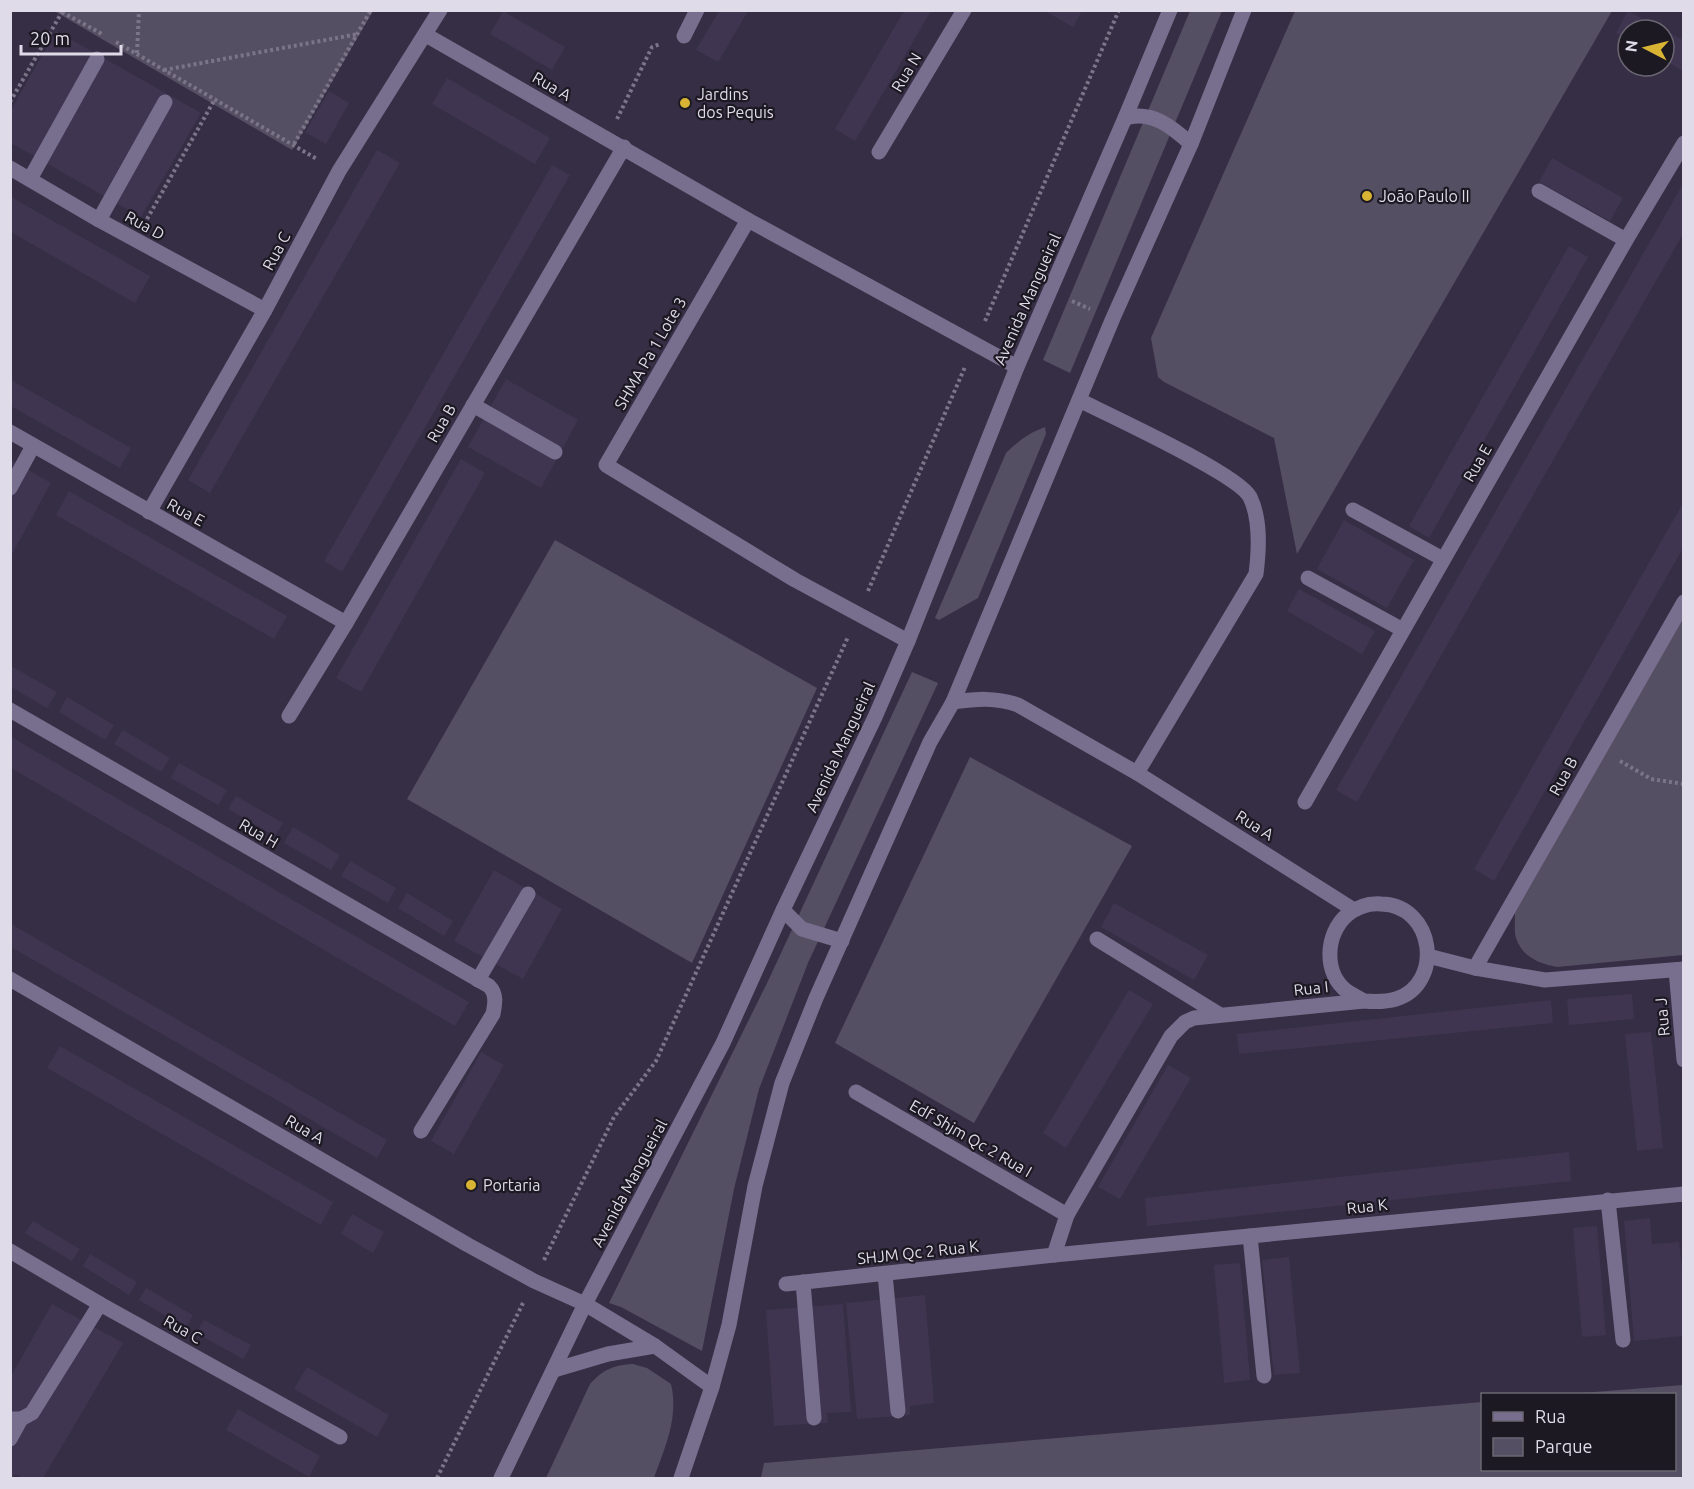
<svg xmlns="http://www.w3.org/2000/svg" width="1694" height="1489" font-family="Ubuntu,sans-serif">
  <style>
    .built { fill: #3f3551 }
    .green { fill: #554f63 }
    .lines { fill: none; stroke-linecap: round; stroke-linejoin: round }
    .path { stroke: #7b7588; stroke-width: 4; stroke-dasharray: 3 3; stroke-linecap: butt }
    .minor { stroke: #786e8e; stroke-width: 15 }
    .poi-dot { fill: #d9b334; stroke: #1c1923; stroke-width: 2 }
    .labels { text-anchor: middle; stroke-width: 4.5; stroke-linejoin: round; paint-order: stroke }
    .street-label { font-size: 16px; fill: #dfdbe9; stroke: #1c1923 }
    .poi-label { font-size: 16px; fill: #dfdbe9; stroke: #1c1923; text-anchor: start }
  </style>
  <rect width="100%" height="100%" fill="#362e44"/>
  <g class="built">
    <polygon points="503,11 565,47 552,70 490,34"/>
    <polygon points="719,11 748,11 718,62 696,50"/>
    <polygon points="904,11 931,11 855,141 835,129"/>
    <polygon points="1045,11 1082,11 1073,27"/>
    <polygon points="1628,11 1683,40 1683,71 1664,60 1664,30 1628,30 1628,39 1616,33"/>
    <polygon points="56,31 201,113 141,217 11,143 11,110"/>
    <polygon points="447,78 550,138 535,164 432,104"/>
    <polygon points="329,91 349,103 326,144 305,132"/>
    <polygon points="377,150 400,163 210,493 188,480"/>
    <polygon points="1552,158 1623,198 1610,221 1539,182"/>
    <polygon points="552,165 570,175 342,572 324,561"/>
    <polygon points="1683,184 1683,234 1357,802 1336,790"/>
    <polygon points="11,197 150,276 135,303 11,232"/>
    <polygon points="1569,246 1588,257 1429,538 1409,526"/>
    <polygon points="506,379 578,420 541,488 468,447"/>
    <polygon points="11,380 131,448 120,468 11,406"/>
    <polygon points="461,459 485,473 361,692 336,678"/>
    <polygon points="11,460 51,483 12,554 11,553"/>
    <polygon points="69,491 287,616 274,639 56,515"/>
    <polygon points="1683,503 1683,548 1494,881 1474,869"/>
    <polygon points="1344,520 1414,560 1387,608 1317,569"/>
    <polygon points="1299,589 1375,631 1362,654 1287,611"/>
    <polygon points="11,666 57,692 47,708 11,687"/>
    <polygon points="67,697 114,725 105,740 59,712"/>
    <polygon points="123,730 170,758 161,772 114,744"/>
    <polygon points="11,737 469,1002 455,1026 11,768"/>
    <polygon points="179,763 227,790 218,805 171,778"/>
    <polygon points="236,796 283,823 275,836 228,809"/>
    <polygon points="293,827 340,855 331,870 284,843"/>
    <polygon points="350,861 396,888 388,903 341,876"/>
    <polygon points="494,870 562,909 523,979 454,941"/>
    <polygon points="407,893 453,921 444,936 398,908"/>
    <polygon points="1114,903 1208,955 1194,980 1101,927"/>
    <polygon points="11,924 387,1140 377,1158 11,947"/>
    <polygon points="1129,990 1153,1004 1066,1148 1043,1133"/>
    <polygon points="1632,994 1634,1019 1569,1025 1567,999"/>
    <polygon points="1551,1000 1553,1023 1239,1054 1237,1034"/>
    <polygon points="1651,1032 1663,1148 1637,1151 1625,1034"/>
    <polygon points="60,1046 333,1202 321,1225 47,1068"/>
    <polygon points="481,1052 504,1065 454,1154 431,1141"/>
    <polygon points="1168,1065 1191,1078 1120,1199 1098,1187"/>
    <polygon points="1569,1152 1571,1181 1147,1226 1145,1198"/>
    <polygon points="352,1214 384,1232 373,1253 341,1234"/>
    <polygon points="1650,1218 1652,1244 1679,1242 1684,1285 1683,1336 1634,1341 1624,1221"/>
    <polygon points="33,1221 80,1249 72,1261 25,1233"/>
    <polygon points="1597,1226 1606,1335 1582,1337 1573,1228"/>
    <polygon points="90,1254 137,1282 129,1295 83,1266"/>
    <polygon points="1289,1257 1300,1373 1274,1375 1262,1260"/>
    <polygon points="1240,1263 1250,1380 1224,1383 1214,1265"/>
    <polygon points="146,1288 193,1315 186,1328 139,1300"/>
    <polygon points="925,1295 934,1403 910,1406 910,1415 857,1419 846,1303"/>
    <polygon points="52,1304 123,1343 43,1478 23,1478 15,1474 13,1478 11,1478 11,1376"/>
    <polygon points="843,1304 851,1412 827,1413 828,1423 774,1426 766,1310"/>
    <polygon points="204,1320 251,1345 243,1359 196,1333"/>
    <polygon points="307,1367 389,1415 377,1437 294,1389"/>
    <polygon points="238,1409 320,1456 309,1477 226,1430"/>
  </g>
  <g class="green">
    <polygon points="54,11 373,11 292,150"/>
    <polygon points="1190,11 1222,11 1070,373 1043,360"/>
    <polygon points="1295,11 1612,11 1297,554 1274,438 1164,382 1158,377 1151,338"/>
    <path d="M1045 427 1046 434 978 598 939 620 935 618 1006 453C1018 441 1029 433 1045 427Z"/>
    <polygon points="555,540 817,688 692,963 407,799"/>
    <path d="M1683 617V955L1557 967C1540 964 1522 957 1516 938 1514 931 1515 921 1515 913Z"/>
    <polygon points="912,672 938,683 808,963 759,1089 734,1189 702,1351 621,1307 609,1303 768,981"/>
    <polygon points="970,757 1132,846 974,1123 835,1043"/>
    <path d="M633 1364 647 1368 671 1384C679 1418 665 1447 654 1478H546L590 1384C603 1370 613 1365 633 1364Z"/>
    <polygon points="1683,1385 1683,1478 761,1478 764,1463 1482,1402 1482,1470 1674,1470 1674,1394 1569,1394"/>
  </g>
  <g class="lines">
    <g class="path">
      <polyline points="62,12 102,34"/>
      <polyline points="116,42 317,159"/>
      <polyline points="137,53 139,10"/>
      <polyline points="164,70 358,34"/>
      <polyline points="10,102 62,12 60,10"/>
      <polyline points="617,119 652,47 660,44"/>
      <polyline points="294,144 371,10"/>
      <polyline points="147,219 215,99"/>
      <polyline points="1072,301 1090,309"/>
      <polyline points="985,321 1119,10"/>
      <polyline points="868,591 965,367"/>
      <polyline points="1620,761 1651,779 1684,784"/>
      <polyline points="544,1260 614,1117 656,1061 848,637"/>
      <polyline points="437,1478 524,1301"/>
    </g>
    <g class="minor">
      <polyline points="426,35 748,220"/>
      <polyline points="684,36 697,10"/>
      <path d="M1125 118C1152 110 1172 127 1191 144"/>
      <polyline points="879,152 964,10"/>
      <polyline points="10,168 99,220 265,310"/>
      <polyline points="30,179 97,59"/>
      <polyline points="1539,191 1626,240"/>
      <polyline points="99,220 165,102"/>
      <polyline points="473,405 555,452"/>
      <polyline points="10,432 346,623"/>
      <polyline points="10,488 33,446"/>
      <polyline points="1353,510 1443,559"/>
      <polyline points="149,512 265,310 339,171 440,10"/>
      <polyline points="1308,578 1403,630"/>
      <polyline points="908,641 795,580 606,465 748,220 1017,367"/>
      <path d="M953 702C976 699 996 697 1018 705L1137 773 1256 574C1259 550 1261 520 1250 497 1238 474 1109 415 1079 400"/>
      <path d="M10 710 489 986C497 994 495 1004 493 1014L421 1131"/>
      <polyline points="289,716 346,623 624,147"/>
      <polyline points="1137,773 1354,910"/>
      <polyline points="1305,802 1626,240 1684,143"/>
      <polyline points="783,910 802,929 842,941"/>
      <polyline points="1097,939 1220,1015"/>
      <polyline points="1428,956 1475,968 1545,980 1684,969"/>
      <polyline points="1475,968 1684,602"/>
      <polyline points="1676,970 1684,1060"/>
      <polyline points="10,979 468,1245 534,1281 585,1304 655,1346 712,1387"/>
      <polyline points="478,980 528,894"/>
      <polyline points="856,1092 1067,1215"/>
      <polyline points="1608,1200 1623,1340"/>
      <polyline points="1250,1236 1264,1376"/>
      <polyline points="10,1251 100,1304 340,1437"/>
      <path d="M1054 1255 1067 1215 1171 1036 1185 1022 1194 1018 1364 1001C1376 1002 1386 1002 1396 999 1444 984 1435 905 1381 904 1368 903 1357 907 1347 915 1325 934 1323 974 1348 992 1353 995 1359 998 1364 1001"/>
      <polyline points="885,1274 898,1411"/>
      <polyline points="803,1282 814,1418"/>
      <polyline points="786,1284 1054,1255 1684,1194"/>
      <polyline points="554,1370 608,1354 655,1346"/>
      <polyline points="10,1419 21,1419 32,1413 100,1304"/>
      <polyline points="10,1439 21,1419"/>
      <polyline points="501,1478 585,1304 723,1043 783,910 875,717 908,641 1017,367 1125,118 1170,10"/>
      <polyline points="681,1478 712,1387 729,1325 755,1186 782,1083 816,998 930,742 953,702 1113,318 1191,144 1244,10"/>
    </g>
  </g>
  <g class="poi-dot">
    <circle cx="685" cy="103" r="6"/>
    <circle cx="1367" cy="196" r="6"/>
    <circle cx="471" cy="1185" r="6"/>
  </g>
  <g class="labels">
    <g class="street-label">
      <text transform="translate(906 72) rotate(-59)" y="6">Rua N</text>
      <text transform="translate(552 86) rotate(30)" y="6">Rua A</text>
      <text transform="translate(145 225) rotate(29)" y="6">Rua D</text>
      <text transform="translate(276 251) rotate(-62)" y="6">Rua C</text>
      <text transform="translate(1027 299) rotate(-66)" y="6">Avenida Mangueiral</text>
      <text transform="translate(650 353) rotate(-60)" y="6">SHMA Pa 1 Lote 3</text>
      <text transform="translate(441 423) rotate(-60)" y="6">Rua B</text>
      <text transform="translate(1477 463) rotate(-60)" y="6">Rua E</text>
      <text transform="translate(186 512) rotate(29)" y="6">Rua E</text>
      <text transform="translate(840 747) rotate(-65)" y="6">Avenida Mangueiral</text>
      <text transform="translate(1563 776) rotate(-61)" y="6">Rua B</text>
      <text transform="translate(1255 825) rotate(32)" y="6">Rua A</text>
      <text transform="translate(259 833) rotate(30)" y="6">Rua H</text>
      <text transform="translate(1311 988) rotate(-6)" y="6">Rua I</text>
      <text transform="translate(1662 1017) rotate(-95)" y="6">Rua J</text>
      <text transform="translate(305 1129) rotate(30)" y="6">Rua A</text>
      <text transform="translate(971 1138) rotate(30)" y="6">Edf Shjm Qc 2 Rua I</text>
      <text transform="translate(629 1183) rotate(-62)" y="6">Avenida Mangueiral</text>
      <text transform="translate(1367 1206) rotate(-6)" y="6">Rua K</text>
      <text transform="translate(918 1252) rotate(-6)" y="6">SHJM Qc 2 Rua K</text>
      <text transform="translate(183 1329) rotate(29)" y="6">Rua C</text>
    </g>
    <g class="poi-label">
      <text x="697" y="100">Jardins<tspan x="697" dy="18">dos Pequis</tspan></text>
      <text x="1379" y="202">João Paulo II</text>
      <text x="483" y="1191">Portaria</text>
    </g>
  </g>
  <rect width="1694" height="1489" fill="none" stroke="#dfdbe9" stroke-width="24"/>
  <rect x="1481" y="1393" width="195" height="78" fill="#1c1923" stroke="#6a6772" stroke-width="1.5"/>
  <rect x="1493" y="1412" width="30" height="9" fill="#786e8e" stroke="#6a6772" stroke-width="1.5"/>
  <text x="1535" y="1423" font-size="18" fill="#dfdbe9">Rua</text>
  <rect x="1493" y="1438" width="30" height="18" fill="#554f63" stroke="#6a6772" stroke-width="1.5"/>
  <text x="1535" y="1453" font-size="18" fill="#dfdbe9">Parque</text>
  <g transform="translate(1646 48) rotate(277)"><circle r="28" fill="#1c1923" stroke="#6a6772" stroke-width="1.5"/>
  <path d="M0-4.5L10 22L0 15L-10 22Z" fill="#d9b334"/>
  <text y="-9" font-size="16" font-weight="bold" text-anchor="middle" fill="#dfdbe9">N</text>
  </g>
  <path d="M21 45v9h100v-9" fill="none" stroke="#dfdbe9" stroke-width="3"/>
  <text x="30" y="45" font-size="18" fill="#dfdbe9" stroke="#1c1923" stroke-width="4.5" paint-order="stroke">20 m</text>
</svg>
